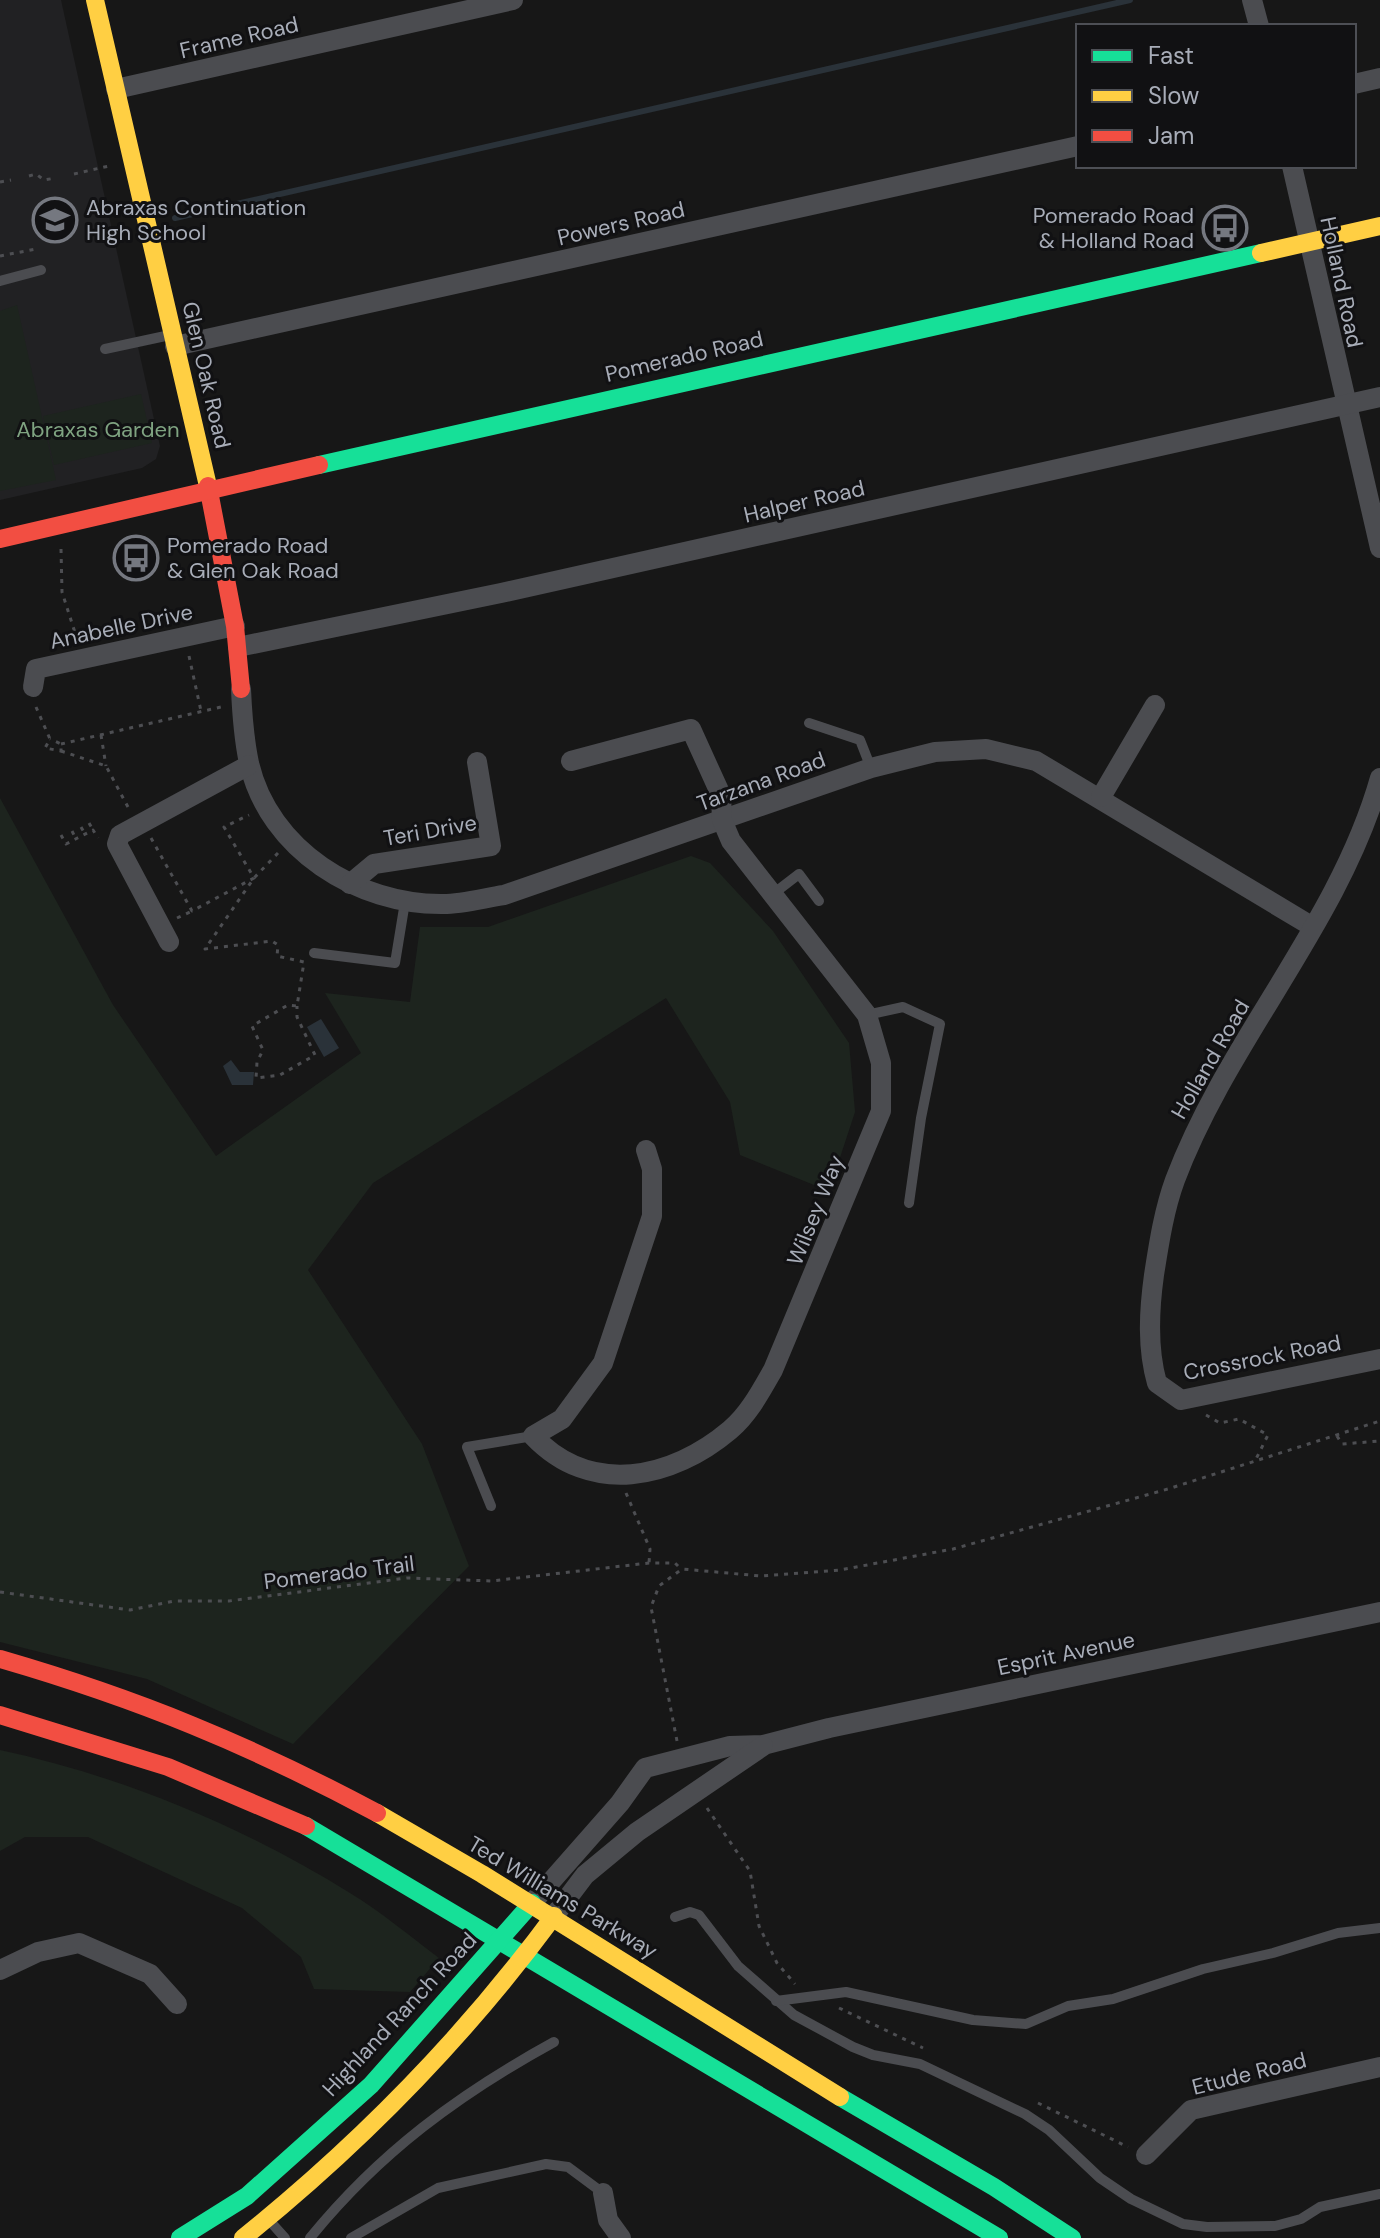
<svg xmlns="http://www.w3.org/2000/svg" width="1380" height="2238" font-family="'DM Sans',sans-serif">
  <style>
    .built { fill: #212123 }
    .green { fill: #1d241e }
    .water { fill: #2a3239 }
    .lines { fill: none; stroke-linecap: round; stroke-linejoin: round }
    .stream { stroke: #2a3239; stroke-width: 6 }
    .path { stroke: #4d4e52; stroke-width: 3; stroke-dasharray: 4 6; stroke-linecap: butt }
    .lane { stroke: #4b4c50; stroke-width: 10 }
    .street { stroke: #4b4c50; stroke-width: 20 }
    .fast { stroke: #16e098; stroke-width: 18 }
    .slow { stroke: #ffcf43; stroke-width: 18 }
    .jam { stroke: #f24e42; stroke-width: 18 }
    .labels { text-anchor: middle; stroke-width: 6; stroke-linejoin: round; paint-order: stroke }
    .street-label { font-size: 22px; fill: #a8adb8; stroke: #111113 }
    .poi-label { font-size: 22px; fill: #a8adb8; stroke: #111113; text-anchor: start }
    .park-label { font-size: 22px; fill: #7fa381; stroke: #111113 }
  </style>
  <rect width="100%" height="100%" fill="#171717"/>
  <polygon class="built" points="0,0 61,0 160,446 156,459 142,468 0,500"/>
  <g class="green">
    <polygon points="17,305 56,480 0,491 0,311"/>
    <polygon points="141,394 152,443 54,465 43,416"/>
    <polygon points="0,798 113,1005 216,1156 361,1053 325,993 410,1002 420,927 488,927 691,856 710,863 773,931 849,1043 855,1112 829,1191 740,1155 730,1102 666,998 373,1183 308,1270 422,1444 469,1566 293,1744 147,1679 0,1642"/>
    <path d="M0 1750C122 1776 244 1827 350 1893 381 1912 410 1936 439 1958L410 1992 314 1989 301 1957 242 1908 88 1837H25L0 1851Z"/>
  </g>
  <g class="water">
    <polygon points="321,1019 339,1048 324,1057 307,1027"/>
    <polygon points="231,1060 240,1072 254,1072 253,1085 232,1085 223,1066"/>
  </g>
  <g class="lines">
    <polyline class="stream" points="175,218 1130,0"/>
    <g class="path">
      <polyline points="74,174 109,166"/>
      <polyline points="29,176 36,174 44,180 56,178"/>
      <polyline points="0,182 11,180"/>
      <polyline points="0,256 36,249"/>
      <polyline points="61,549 62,592 78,642"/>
      <polyline points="189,656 201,711"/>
      <polyline points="36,707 50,739 45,748 61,751 61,744 50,739"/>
      <polyline points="101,735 106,766"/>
      <polyline points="61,744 221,707"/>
      <polyline points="61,751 106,766 129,809"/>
      <polyline points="89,823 93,830"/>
      <polyline points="81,827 85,834"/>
      <polyline points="72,831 76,839"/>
      <polyline points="61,835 66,844 93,830 98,838"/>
      <polyline points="151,838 192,911 254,878 224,827 249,815"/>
      <polyline points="278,853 254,878 205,949 272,941 278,945 277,956 304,962 297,1006 288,1005 252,1026 263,1050 257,1062 256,1078 280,1075 315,1055 297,1017 297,1006"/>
      <polyline points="177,918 192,911"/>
      <polyline points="1206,1415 1220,1423 1239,1419 1268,1435 1256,1459"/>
      <polyline points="1337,1436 1342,1444 1380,1441"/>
      <polyline points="626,1493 650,1549 649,1563"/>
      <polyline points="0,1592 130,1610 174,1601 229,1601 407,1578 491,1581 649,1563 675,1563 680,1568"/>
      <polyline points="677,1741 651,1607 659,1586 682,1569 761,1576 840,1570 953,1549 1168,1489 1380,1421"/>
      <polyline points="707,1808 750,1871 759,1926 777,1963 795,1984"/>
      <polyline points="839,2008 923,2048"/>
      <polyline points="1038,2103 1128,2147"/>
    </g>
    <g class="lane">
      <polyline points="0,281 41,270"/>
      <polyline points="105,349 170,335"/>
      <polyline points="809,723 860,740 871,768"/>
      <polyline points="773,894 799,874 819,901"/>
      <polyline points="314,953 395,963 405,902"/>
      <polyline points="867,1015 903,1007 940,1024 921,1118 909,1203"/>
      <polyline points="491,1506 467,1447 533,1436"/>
      <polyline points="675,1917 690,1912 699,1915 738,1966 794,2015 853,2047 873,2055 920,2064 1025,2114 1049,2130 1100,2178 1131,2199 1183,2224 1207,2227 1275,2226 1301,2219 1320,2207 1380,2194"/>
      <polyline points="776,2001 846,1992 973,2020 1026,2024 1068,2006 1113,1999 1203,1969 1273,1953 1338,1933 1380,1928"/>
      <polyline points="268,2219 285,2238"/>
      <path d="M310 2238C379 2153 459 2094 554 2042"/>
      <polyline points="351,2238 438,2188 546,2164 568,2167 603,2193"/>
    </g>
    <g class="street">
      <polyline points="1252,0 1259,26"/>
      <polyline points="1354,84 1380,78"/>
      <polyline points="116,89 513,0"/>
      <polyline points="1292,166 1380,548"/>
      <polyline points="175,346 1078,146"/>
      <polyline points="238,647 501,593 1380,397"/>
      <polyline points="33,687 36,669 235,626"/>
      <path d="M241 689C242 713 244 739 249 763 269 850 358 905 443 904 463 904 484 898 504 895L871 768 935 752 986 749 1036 761 1313 927"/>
      <path d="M571 761 691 729 721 795 722 820 731 841 867 1015 881 1063V1111L773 1370C761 1391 749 1414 730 1430 672 1479 591 1497 533 1436L562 1419 603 1363 652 1216V1169L646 1150"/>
      <path d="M1380 778C1339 923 1228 1039 1175 1180 1164 1210 1159 1243 1154 1275 1149 1311 1147 1348 1157 1383L1181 1400 1380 1359"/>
      <polyline points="1101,797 1155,705"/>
      <polyline points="350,884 374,864 491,846 477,762"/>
      <polyline points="169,942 117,844 120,835 249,765"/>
      <polyline points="532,1903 620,1803 645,1768 730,1746 763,1745 829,1728 1380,1612"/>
      <polyline points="554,1916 585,1875 637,1832 763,1746"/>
      <polyline points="0,1970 38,1952 79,1943 150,1974 177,2004"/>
      <polyline points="1146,2155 1191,2110 1380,2067"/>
      <polyline points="603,2193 608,2220 621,2238"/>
    </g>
    <g class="fast">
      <polyline points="319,465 1261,253"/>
      <polyline points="306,1826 999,2238"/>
      <polyline points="840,2097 994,2187 1072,2238"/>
      <polyline points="180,2238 247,2196 371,2085 532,1903"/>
    </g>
    <g class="slow">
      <polyline points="95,0 208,486"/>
      <polyline points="1261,253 1380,226"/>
      <polyline points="377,1813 482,1874 840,2097"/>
      <path d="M243 2238C361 2143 464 2038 554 1916"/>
    </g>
    <g class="jam">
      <polyline points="208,486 235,626 241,689"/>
      <polyline points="0,539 319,465"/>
      <path d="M0 1659C138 1699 250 1745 377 1813"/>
      <polyline points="0,1715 168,1767 306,1826"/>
    </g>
  </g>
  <defs>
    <g id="school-ring" transform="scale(2.3)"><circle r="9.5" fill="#111113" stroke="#757880" stroke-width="1.5"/><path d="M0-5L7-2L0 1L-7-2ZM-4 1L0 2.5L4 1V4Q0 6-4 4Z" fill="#757880"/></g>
    <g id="bus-ring" transform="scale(2.3)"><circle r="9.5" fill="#111113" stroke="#757880" stroke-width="1.5"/><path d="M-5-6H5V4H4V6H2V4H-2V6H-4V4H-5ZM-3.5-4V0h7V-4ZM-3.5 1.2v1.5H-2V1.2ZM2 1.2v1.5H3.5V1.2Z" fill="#757880"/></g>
  </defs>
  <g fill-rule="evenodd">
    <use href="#school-ring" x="55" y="220"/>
    <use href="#bus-ring" x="1225" y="228"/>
    <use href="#bus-ring" x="136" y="558"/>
  </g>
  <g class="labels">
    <g class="street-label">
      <text transform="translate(239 37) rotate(-13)" y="8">Frame Road</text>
      <text transform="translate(621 223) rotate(-13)" y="8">Powers Road</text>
      <text transform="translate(1342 282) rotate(78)" y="8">Holland Road</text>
      <text transform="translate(684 356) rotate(-13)" y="8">Pomerado Road</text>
      <text transform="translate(207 375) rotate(77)" y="8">Glen Oak Road</text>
      <text transform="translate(804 501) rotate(-13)" y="8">Halper Road</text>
      <text transform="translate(121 626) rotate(-12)" y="8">Anabelle Drive</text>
      <text transform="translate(761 781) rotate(-20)" y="8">Tarzana Road</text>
      <text transform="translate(430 830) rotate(-10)" y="8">Teri Drive</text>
      <text transform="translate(1210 1059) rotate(-60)" y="8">Holland Road</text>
      <text transform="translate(815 1210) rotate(-68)" y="8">Wilsey Way</text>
      <text transform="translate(1262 1357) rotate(-11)" y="8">Crossrock Road</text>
      <text transform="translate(339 1572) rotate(-7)" y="8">Pomerado Trail</text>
      <text transform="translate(1066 1653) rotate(-12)" y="8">Esprit Avenue</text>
      <text transform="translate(563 1897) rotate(31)" y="8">Ted Williams Parkway</text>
      <text transform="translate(399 2014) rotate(-47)" y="8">Highland Ranch Road</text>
      <text transform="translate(1249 2073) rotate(-14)" y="8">Etude Road</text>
    </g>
    <g class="poi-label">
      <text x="86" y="215">Abraxas Continuation<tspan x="86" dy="25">High School</tspan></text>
      <text x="1194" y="223" text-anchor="end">Pomerado Road<tspan x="1194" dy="25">&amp; Holland Road</tspan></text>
      <text x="167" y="553">Pomerado Road<tspan x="167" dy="25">&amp; Glen Oak Road</tspan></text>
    </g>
    <g class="park-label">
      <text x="98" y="437">Abraxas Garden</text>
    </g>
  </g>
  <rect x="1076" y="24" width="280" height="144" fill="#111113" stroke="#4d4f55" stroke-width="2"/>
  <rect x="1092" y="50" width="40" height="12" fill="#16e098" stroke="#4d4f55" stroke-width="2"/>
  <text x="1148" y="64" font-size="24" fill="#a8adb8">Fast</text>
  <rect x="1092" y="90" width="40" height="12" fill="#ffcf43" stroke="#4d4f55" stroke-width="2"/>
  <text x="1148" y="104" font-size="24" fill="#a8adb8">Slow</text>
  <rect x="1092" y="130" width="40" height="12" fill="#f24e42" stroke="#4d4f55" stroke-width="2"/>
  <text x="1148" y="144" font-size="24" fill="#a8adb8">Jam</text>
</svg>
